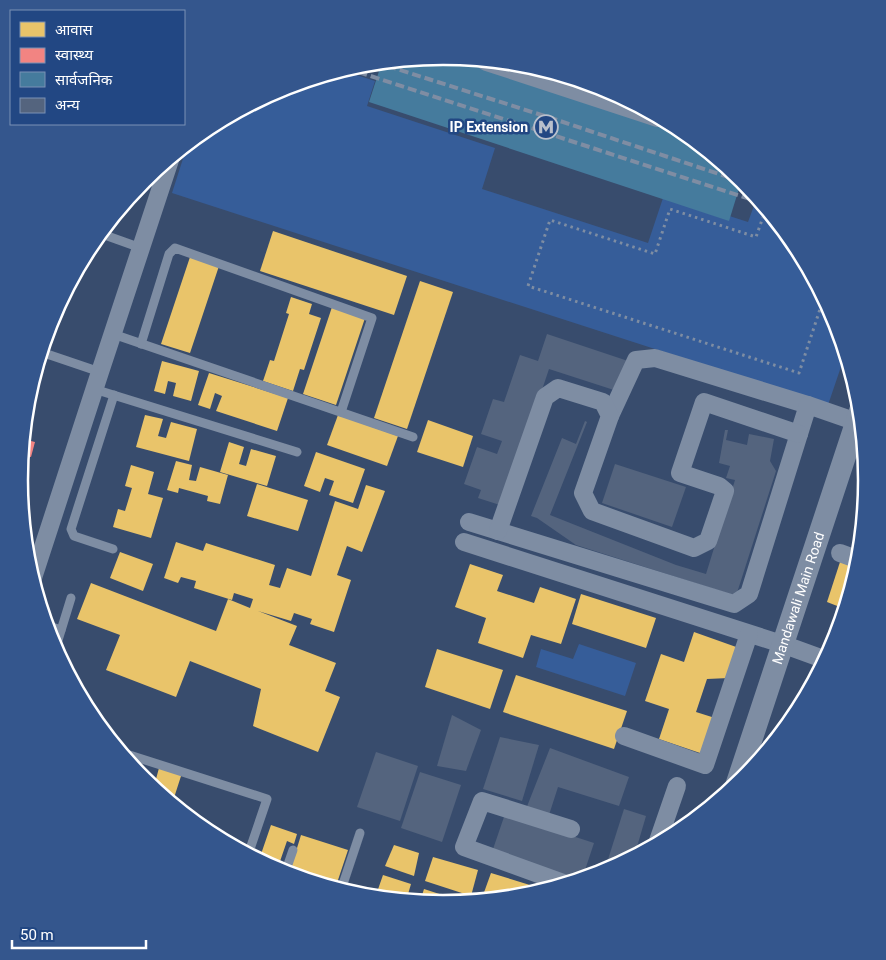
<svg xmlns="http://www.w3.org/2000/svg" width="886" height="960" font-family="Roboto,'Noto Sans Devanagari',sans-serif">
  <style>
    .green { fill: #365d99 }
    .homes { fill: #e9c46a }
    .health { fill: #f28482 }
    .public { fill: #457b9d }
    .building { fill: #54647e }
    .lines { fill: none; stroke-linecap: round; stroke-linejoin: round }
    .path { stroke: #7e8da3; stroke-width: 3; stroke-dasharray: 2.5 4; stroke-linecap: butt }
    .service { stroke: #7e8da3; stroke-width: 9 }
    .minor { stroke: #7e8da3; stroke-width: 18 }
    .tertiary { stroke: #7e8da3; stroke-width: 22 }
    .rail { stroke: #7f8da3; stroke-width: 4; stroke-dasharray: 9 4; stroke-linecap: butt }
    .labels { text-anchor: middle; stroke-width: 5; stroke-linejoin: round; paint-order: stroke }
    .poi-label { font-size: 14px; font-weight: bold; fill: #fff; stroke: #224783; text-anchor: end }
    .street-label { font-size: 14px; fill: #fff; stroke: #224783 }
    .rim { fill: none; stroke: #fff; stroke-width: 2.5 }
  </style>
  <rect width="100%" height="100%" fill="#384c6d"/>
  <g class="green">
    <polygon points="341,70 375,81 367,106 495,148 482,189 648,243 664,195 748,222 755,203 764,206 796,245 835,318 846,352 828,405 172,193 188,143 208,127 281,88"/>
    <polygon points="579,644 636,663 625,696 536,667 541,649 573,659"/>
  </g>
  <g class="homes">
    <polygon points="273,231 407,276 394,315 260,271"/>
    <polygon points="190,257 219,266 190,353 161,344"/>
    <polygon points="420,281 453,292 407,429 374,418"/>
    <polygon points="291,297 312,304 309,314 321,318 304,370 300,369 293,391 263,381 270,360 274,361 289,314 286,313"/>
    <polygon points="332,307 365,318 336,405 303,394"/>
    <polygon points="162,361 199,371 191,401 173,396 176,383 168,381 165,394 154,391"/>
    <polygon points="209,373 288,398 277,431 216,411 222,396 215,393 210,409 198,405"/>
    <polygon points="145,415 163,419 158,436 166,438 171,422 197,429 189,461 136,447"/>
    <polygon points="338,415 398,436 387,466 327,445"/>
    <polygon points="428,420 473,436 463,467 417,452"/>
    <polygon points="229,442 244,447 239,464 246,466 251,449 276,456 267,486 220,472"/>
    <polygon points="316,452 365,469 353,503 329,495 334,481 325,478 320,492 304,486"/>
    <polygon points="176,461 192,465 189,480 196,481 200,467 228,475 220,504 207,501 208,496 179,488 178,493 167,490"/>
    <polygon points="131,465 154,472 148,494 163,498 151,538 113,527 118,509 125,511 132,488 125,486"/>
    <polygon points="257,484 308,500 298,531 247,516"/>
    <polygon points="366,485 385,491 362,552 347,546 337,575 351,580 334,632 310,624 312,619 294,613 291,621 258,611 297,626 289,645 336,663 325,691 340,697 318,752 253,726 261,689 190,661 176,697 106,670 120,635 77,619 91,583 216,631 228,599 250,608 253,599 234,593 232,600 194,588 196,581 181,577 178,583 164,578 176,542 203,551 206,543 275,565 269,585 280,588 287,568 311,576 335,501 358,509"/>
    <polygon points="120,552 153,564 143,591 110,578"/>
    <polygon points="840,562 858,568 845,609 827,602"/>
    <polygon points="470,564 503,575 497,591 534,603 540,587 576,599 561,644 531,635 523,658 478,643 486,618 455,607"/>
    <polygon points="581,594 656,618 646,648 572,624"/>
    <polygon points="694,632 739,648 729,678 707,679 696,712 715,718 703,754 659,739 669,709 645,701 661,654 684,662"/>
    <polygon points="437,649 503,670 490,709 425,687"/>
    <polygon points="516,675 627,711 614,749 503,712"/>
    <polygon points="159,768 182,773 172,804 139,775 156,779"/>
    <polygon points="271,825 297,834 294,844 287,841 277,870 259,860"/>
    <polygon points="301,835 348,850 336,886 320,880 319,883 309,881 310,877 290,871"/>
    <polygon points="394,845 419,853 414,876 385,866"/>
    <polygon points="433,857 478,870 471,896 425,881"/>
    <polygon points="491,873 546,890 525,896 488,900 482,898"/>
    <polygon points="383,875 411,884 406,901 375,898"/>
    <polygon points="424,889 464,902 443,904 420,902"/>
  </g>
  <polygon class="health" points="23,439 35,442 31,457 21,455"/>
  <polygon class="public" points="443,56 485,65 661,125 692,138 742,179 729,221 369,102 382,62"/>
  <g class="building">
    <polygon points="547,334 628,361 617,391 549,369 503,506 478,498 481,490 464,484 477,447 497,454 502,441 481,434 493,399 504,402 520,355 538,361"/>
    <polygon points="585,421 587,422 550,515 676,565 706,574 735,480 726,478 730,466 719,463 725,430 728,430 726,440 747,445 749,434 774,439 770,461 776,471 736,596 576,545 537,518 531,516 562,438 576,444"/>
    <polygon points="615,464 686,487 672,527 602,503"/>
    <polygon points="452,715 481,730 466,771 437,766"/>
    <polygon points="500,737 539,745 522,801 483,789"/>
    <polygon points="550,748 629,777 619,806 558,787 549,815 526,809"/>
    <polygon points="376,752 418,766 400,821 357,807"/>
    <polygon points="420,772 461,785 442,842 401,828"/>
    <polygon points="624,809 646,816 634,857 604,872"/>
    <polygon points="505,814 594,843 582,879 578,880 492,852"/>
  </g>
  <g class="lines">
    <polyline class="path" points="777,221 763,217 756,237 670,209 655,254 550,220 528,286 799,373 824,297"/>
    <g class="service">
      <polyline points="99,233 141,248"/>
      <polyline points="113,334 413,437"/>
      <polyline points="141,344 169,254 175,248 372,318 341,412"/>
      <polyline points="41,352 100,372"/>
      <polyline points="94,389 297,452"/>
      <polyline points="113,549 74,536 71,529 114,395"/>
      <polyline points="46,625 61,630"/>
      <polyline points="55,650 71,598"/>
      <polyline points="120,752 267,799 248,855"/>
      <polyline points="285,873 293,850"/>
      <polyline points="341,890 360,833"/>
    </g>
    <g class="minor">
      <polyline points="610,416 636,360 655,358 808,405"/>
      <polyline points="469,522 734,604 749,594 808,405 857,422"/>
      <polyline points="498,531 545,397 558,388 603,402 610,416 583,493 592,511 694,548 708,541 725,491 719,486 680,473 704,402 799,434"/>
      <polyline points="464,542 782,644 826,660"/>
      <polyline points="840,553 859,560"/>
      <polyline points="32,581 100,372 171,157"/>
      <polyline points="624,736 705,765 749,634"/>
      <polyline points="657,844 677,786"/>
      <polyline points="566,884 464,847 482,801 571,829"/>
    </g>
    <g class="tertiary">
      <polyline points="487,60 658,116"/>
      <path id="s1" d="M736 786 860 411"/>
    </g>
    <g class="rail">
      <polyline points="375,62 554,119 746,183"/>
      <polyline points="346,68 762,203"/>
    </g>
  </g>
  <defs>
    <g id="metro-ring" transform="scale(1.25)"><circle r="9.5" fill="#224783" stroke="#b9c0cc" stroke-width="1.5"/><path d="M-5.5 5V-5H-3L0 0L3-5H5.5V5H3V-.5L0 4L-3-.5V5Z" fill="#b9c0cc"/></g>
  </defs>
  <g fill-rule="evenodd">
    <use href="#metro-ring" x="546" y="127"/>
  </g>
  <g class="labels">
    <g class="poi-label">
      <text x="528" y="132">IP Extension</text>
    </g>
    <g class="street-label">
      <text dy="5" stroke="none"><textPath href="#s1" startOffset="198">Mandawali Main Road</textPath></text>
    </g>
  </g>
  <path d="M0 0H886V960H0ZM28 480a415 415 0 1 1 830 0a415 415 0 1 1-830 0Z" fill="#34568d" fill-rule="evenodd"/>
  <path class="rim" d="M28 480a415 415 0 1 1 830 0a415 415 0 1 1-830 0Z"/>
  <rect x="10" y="10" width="175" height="115" fill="#224783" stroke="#7a91b5"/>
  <rect x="20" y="22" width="25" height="15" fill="#e9c46a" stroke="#7a91b5"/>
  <text x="55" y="35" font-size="15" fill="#ffffff">आवास</text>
  <rect x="20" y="48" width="25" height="15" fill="#f28482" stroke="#7a91b5"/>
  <text x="55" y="60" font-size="15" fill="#ffffff">स्वास्थ्य</text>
  <rect x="20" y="72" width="25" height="15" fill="#457b9d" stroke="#7a91b5"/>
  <text x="55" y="85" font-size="15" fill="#ffffff">सार्वजनिक</text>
  <rect x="20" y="98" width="25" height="15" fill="#54647e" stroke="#7a91b5"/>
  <text x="55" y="110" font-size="15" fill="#ffffff">अन्य</text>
  <path d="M12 940v8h134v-8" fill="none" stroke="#ffffff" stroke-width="2.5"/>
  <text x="20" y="940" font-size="15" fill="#ffffff" stroke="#224783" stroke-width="4" paint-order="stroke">50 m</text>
</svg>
